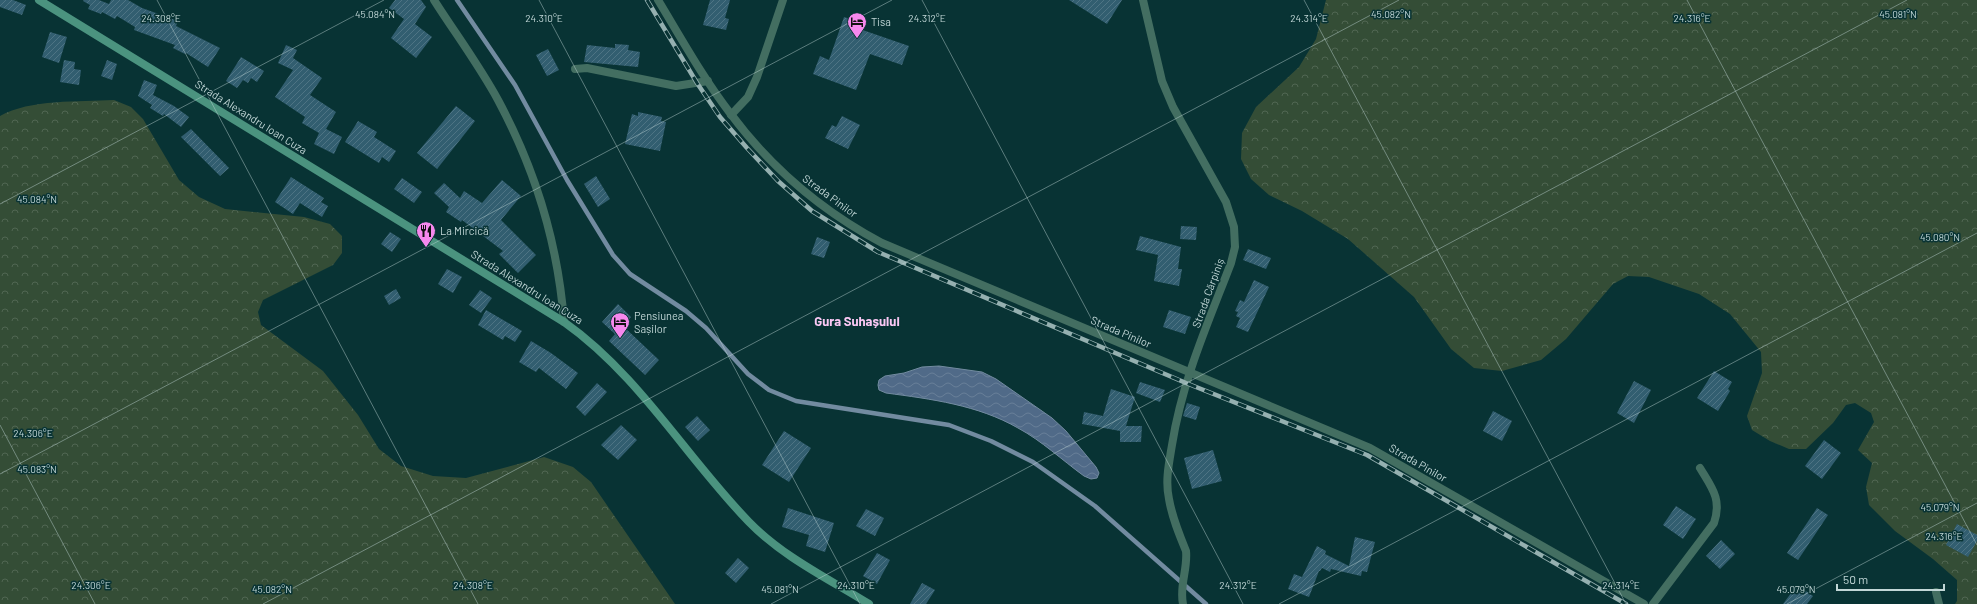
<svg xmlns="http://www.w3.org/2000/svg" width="1977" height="604" font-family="Barlow,sans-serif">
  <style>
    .forest { fill: url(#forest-crowns) }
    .water { fill: url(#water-waves); stroke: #728ba0 }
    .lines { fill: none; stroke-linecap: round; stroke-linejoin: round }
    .stream { stroke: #728ba0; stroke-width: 4.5 }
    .building { fill: url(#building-hatch) }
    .minor { stroke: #436e61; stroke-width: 8 }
    .secondary { stroke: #4b937f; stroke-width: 8 }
    .rail-casing { stroke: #95b0b0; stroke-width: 4.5 }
    .rail { stroke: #083334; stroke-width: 3; stroke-dasharray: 9; stroke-linecap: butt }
    .ticks { fill: none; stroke: #c2d7d7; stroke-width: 1; stroke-opacity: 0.45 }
    .labels { text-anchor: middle; stroke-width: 3; stroke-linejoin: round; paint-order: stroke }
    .poi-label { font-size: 11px; fill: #c2d7d7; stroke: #083334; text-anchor: start }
    .street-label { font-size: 11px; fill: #c2d7d7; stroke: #083334 }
    .quarter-label { font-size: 13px; font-weight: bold; fill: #fac8f4; stroke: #083334 }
    .ticks-label { font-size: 10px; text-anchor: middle; fill: #c2d7d7; stroke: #083334; stroke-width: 3; stroke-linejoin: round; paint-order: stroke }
  </style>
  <defs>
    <pattern id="forest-crowns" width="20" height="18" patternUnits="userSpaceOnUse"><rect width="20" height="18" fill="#344d36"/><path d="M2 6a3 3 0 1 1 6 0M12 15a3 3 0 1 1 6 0" fill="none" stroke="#506652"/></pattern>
    <pattern id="water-waves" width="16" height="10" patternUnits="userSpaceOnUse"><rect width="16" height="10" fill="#506a88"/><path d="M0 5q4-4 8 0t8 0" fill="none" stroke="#687f98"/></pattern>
    <pattern id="building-hatch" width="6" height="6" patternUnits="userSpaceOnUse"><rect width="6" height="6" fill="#325e70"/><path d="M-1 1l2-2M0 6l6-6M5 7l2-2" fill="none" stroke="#4e7484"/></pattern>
  </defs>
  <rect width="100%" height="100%" fill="#083334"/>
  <g class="forest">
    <polygon points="1326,0 1977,0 1977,604 1955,604 1957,601 1957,580 1933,559 1895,531 1869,505 1866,487 1872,463 1858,450 1874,422 1871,413 1855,403 1846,405 1833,423 1806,449 1789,449 1770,441 1752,430 1747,416 1762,373 1761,352 1730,314 1699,294 1649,277 1628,276 1613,284 1566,339 1541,360 1502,371 1474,368 1451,349 1414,297 1348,239 1302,211 1269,195 1251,179 1241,159 1242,133 1256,107 1299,67 1316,39"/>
    <path d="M114 100 131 107 143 119 179 180 199 197 225 209 304 217 330 224 342 236V253L333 265 263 300 258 312 261 325 323 371 358 415 379 449 401 466 433 476 466 478 544 457 573 467 591 482 675 604H0V116C30 99 79 102 114 100Z"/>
  </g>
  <path class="water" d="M939 366 982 372 996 379 1052 418 1066 431 1096 467 1099 473 1097 478 1091 479 1084 476C1062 460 1042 441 1018 428 978 405 931 399 886 393L879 390 878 385 879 380 885 376 904 373 922 367Z"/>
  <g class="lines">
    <polyline class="stream" points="457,0 515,85 567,180 613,255 630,274 686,311 706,328 748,374 769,390 796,401 949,425 991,441 1033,462 1095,506 1206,604"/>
  </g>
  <g class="building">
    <polygon points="0,0 13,0 26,5 22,15 0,7"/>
    <polygon points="84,0 99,0 109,4 111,0 128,0 142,8 178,21 176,26 220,48 208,67 186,53 185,54 173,48 175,45 134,30 135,27 117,16 115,19 102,12 101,14 88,9 90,5 83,1"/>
    <polygon points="395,0 421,0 426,7 415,24 432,37 416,58 391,38 404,19 389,8"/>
    <polygon points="710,0 730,0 725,18 729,19 726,30 703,25"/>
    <polygon points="1069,0 1122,0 1107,24"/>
    <polygon points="844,17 856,21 854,27 909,46 902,65 870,54 856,90 813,74 820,56 829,60"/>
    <polygon points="50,32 67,37 59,63 42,57"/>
    <polygon points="615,44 629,45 628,50 640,52 638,67 584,62 587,45 615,48"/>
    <polygon points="286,45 297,50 293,58 322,78 310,95 336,112 326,129 342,137 334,154 314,144 319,133 302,123 305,117 275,97 293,70 278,63"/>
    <polygon points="548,49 559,70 547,76 536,55"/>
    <polygon points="241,57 264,71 257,82 251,78 248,83 243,80 237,88 226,81"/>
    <polygon points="64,60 75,62 74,69 81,70 79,85 60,82"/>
    <polygon points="107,60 117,64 112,80 101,76"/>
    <polygon points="144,80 157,85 153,95 174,106 189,117 181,127 164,114 163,116 150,108 152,105 138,96"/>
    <polygon points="456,106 475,121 437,169 417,153"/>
    <polygon points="638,112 662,117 661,121 666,122 660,151 625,144 632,114 638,116"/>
    <polygon points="842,116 860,125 848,149 825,138 832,125 836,127"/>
    <polygon points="358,121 377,132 374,137 396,151 389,162 382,157 379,163 345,142"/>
    <polygon points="191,129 229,168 220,176 181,137"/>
    <polygon points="596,176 610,199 598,207 584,184"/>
    <polygon points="291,177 324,198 321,202 328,206 322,217 300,203 293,214 275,202"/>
    <polygon points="402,178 422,192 414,203 394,189"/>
    <polygon points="502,180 521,196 501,220 536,255 518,273 499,254 503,251 462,220 461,222 446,212 449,207 434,193 444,183 460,198 464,191 482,203"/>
    <polygon points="1181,226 1197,227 1196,240 1180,239"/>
    <polygon points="390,232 401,239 392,252 381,244"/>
    <polygon points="1140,236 1181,247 1178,269 1182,269 1179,286 1154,281 1158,255 1136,250"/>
    <polygon points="817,237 830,242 824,258 811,254"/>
    <polygon points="1248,249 1271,258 1266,269 1243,260"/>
    <polygon points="447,269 462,277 453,293 438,284"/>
    <polygon points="1254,280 1269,287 1248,332 1236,327 1240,318 1236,316 1238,312 1235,311 1240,300 1244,302"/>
    <polygon points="396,289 401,298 389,305 384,296"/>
    <polygon points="480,290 492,298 481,313 469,305"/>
    <polygon points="618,304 631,317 623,326 659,360 645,375 609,341 615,334 602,322"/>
    <polygon points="486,310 522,331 515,342 505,336 503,340 478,325"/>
    <polygon points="1169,310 1191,317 1185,334 1163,327"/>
    <polygon points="531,341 551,353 578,373 566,389 539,368 536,372 519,362"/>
    <polygon points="1714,371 1732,382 1728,389 1730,391 1718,411 1697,398"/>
    <polygon points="1634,381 1651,390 1634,423 1617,413"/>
    <polygon points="1140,382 1165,390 1160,402 1136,393"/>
    <polygon points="597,383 607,392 585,416 576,407"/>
    <polygon points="1111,389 1135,397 1126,426 1142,426 1141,442 1120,442 1120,431 1082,424 1084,412 1103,416"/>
    <polygon points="1187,403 1200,407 1196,420 1183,416"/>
    <polygon points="1493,411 1512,421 1502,441 1483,431"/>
    <polygon points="697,416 710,430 698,441 685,427"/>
    <polygon points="621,425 637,440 618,460 601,445"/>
    <polygon points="784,431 811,448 789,482 762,465"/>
    <polygon points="1824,440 1841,453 1822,479 1805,466"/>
    <polygon points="1213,450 1222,481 1192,489 1184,458"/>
    <polygon points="1676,506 1696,519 1683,539 1663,525"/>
    <polygon points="788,508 834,523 825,552 806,546 809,535 782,527"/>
    <polygon points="1817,508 1828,515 1798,560 1787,553"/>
    <polygon points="866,509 884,518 875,536 856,526"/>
    <polygon points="1957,524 1977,535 1977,541 1968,557 1946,545"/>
    <polygon points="1355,537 1375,542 1367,572 1362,571 1361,576 1331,569 1330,572 1322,568 1320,571 1319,571 1309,597 1288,589 1294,574 1302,577 1317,546 1326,551 1325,554 1349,566"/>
    <polygon points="1721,540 1735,554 1720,569 1706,556"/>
    <polygon points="877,553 890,560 877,584 863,576"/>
    <polygon points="738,558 749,568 736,583 725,573"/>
    <polygon points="922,583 935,590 926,604 910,604"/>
    <polygon points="1797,585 1813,596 1807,604 1783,604"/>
  </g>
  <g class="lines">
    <g class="minor">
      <path d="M434 0C455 33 479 65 498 100 535 169 558 244 564 322"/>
      <path d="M658 0C681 38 703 78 730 113 771 168 822 211 882 243L1370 448 1644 604"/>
      <path d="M1143 0 1162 81 1173 107 1226 202 1234 227 1235 247 1231 263C1208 323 1182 381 1172 445 1169 463 1165 481 1169 499 1172 517 1179 534 1186 551 1188 569 1179 586 1183 604"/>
      <polyline points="575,69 587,68 676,86 708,81"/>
      <polyline points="731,115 748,97 757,77 783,0"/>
      <polyline points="1936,592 1939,604"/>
      <path d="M1653 604 1714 523C1722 499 1712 488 1700 468"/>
    </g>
    <path class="secondary" d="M39 0 564 322C639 375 686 457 749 522 783 557 829 579 869 604"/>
    <g class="rail-casing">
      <polyline id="rail" points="647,0 697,83 720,117 747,148 778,181 812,211 878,252 1186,383 1367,455 1626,604"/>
    </g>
    <use href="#rail" class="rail"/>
  </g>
  <path class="ticks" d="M157 0 478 604M539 0 860 604M922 0 1243 604M1304 0 1626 604M1687 0 1977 545M0 204 384 0M0 425 95 604M0 474 892 0M263 604 1399 0M771 604 1907 0M1279 604 1977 233M1787 604 1977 503"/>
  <defs>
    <g id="hotel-pin" transform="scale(1)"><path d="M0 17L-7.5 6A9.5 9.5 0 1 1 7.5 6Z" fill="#f688ed" stroke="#083334"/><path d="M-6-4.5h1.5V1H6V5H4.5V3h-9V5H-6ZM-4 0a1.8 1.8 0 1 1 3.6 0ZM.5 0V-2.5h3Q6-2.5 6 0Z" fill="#111"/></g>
    <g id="restaurant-pin" transform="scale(1)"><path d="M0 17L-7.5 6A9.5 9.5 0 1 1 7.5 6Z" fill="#f688ed" stroke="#083334"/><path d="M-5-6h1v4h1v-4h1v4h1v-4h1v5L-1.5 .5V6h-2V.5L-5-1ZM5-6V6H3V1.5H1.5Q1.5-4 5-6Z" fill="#111"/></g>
  </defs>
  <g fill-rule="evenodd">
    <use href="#hotel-pin" x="857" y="22"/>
    <use href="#restaurant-pin" x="426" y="231"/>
    <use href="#hotel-pin" x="620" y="322"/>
  </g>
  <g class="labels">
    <g class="poi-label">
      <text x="871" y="26">Tisa</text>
      <text x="440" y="235">La Mircică</text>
      <text x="634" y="320">Pensiunea<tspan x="634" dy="13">Sașilor</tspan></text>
    </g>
    <g class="street-label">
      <text transform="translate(251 117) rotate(32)" y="4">Strada Alexandru Ioan Cuza</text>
      <text transform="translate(830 196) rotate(36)" y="4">Strada Pinilor</text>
      <text transform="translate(527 287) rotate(32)" y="4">Strada Alexandru Ioan Cuza</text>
      <text transform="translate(1208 293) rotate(-70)" y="4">Strada Cărpiniș</text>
      <text transform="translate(1121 332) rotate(23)" y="4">Strada Pinilor</text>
      <text transform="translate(1418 463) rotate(30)" y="4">Strada Pinilor</text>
    </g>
    <g class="quarter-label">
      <text x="857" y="326">Gura Suhașului</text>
    </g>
  </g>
  <g class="ticks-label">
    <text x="375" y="18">45.084°N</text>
    <text x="1391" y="18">45.082°N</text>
    <text x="1898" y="18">45.081°N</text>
    <text x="161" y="22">24.308°E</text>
    <text x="544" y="22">24.310°E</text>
    <text x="927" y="22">24.312°E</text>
    <text x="1309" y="22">24.314°E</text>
    <text x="1692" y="22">24.316°E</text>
    <text x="37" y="203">45.084°N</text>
    <text x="1940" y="241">45.080°N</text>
    <text x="33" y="437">24.306°E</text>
    <text x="37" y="473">45.083°N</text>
    <text x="1940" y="511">45.079°N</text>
    <text x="1944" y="540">24.316°E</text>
    <text x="91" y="589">24.306°E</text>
    <text x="473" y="589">24.308°E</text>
    <text x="856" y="589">24.310°E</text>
    <text x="1238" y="589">24.312°E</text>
    <text x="1621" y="589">24.314°E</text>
    <text x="272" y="593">45.082°N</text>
    <text x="780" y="593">45.081°N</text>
    <text x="1796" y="593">45.079°N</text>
  </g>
  <path d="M1837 584v6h107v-6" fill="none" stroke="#c2d7d7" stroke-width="2"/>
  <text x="1843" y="584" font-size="12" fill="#c2d7d7" stroke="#083334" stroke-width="3" paint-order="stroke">50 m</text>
</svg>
